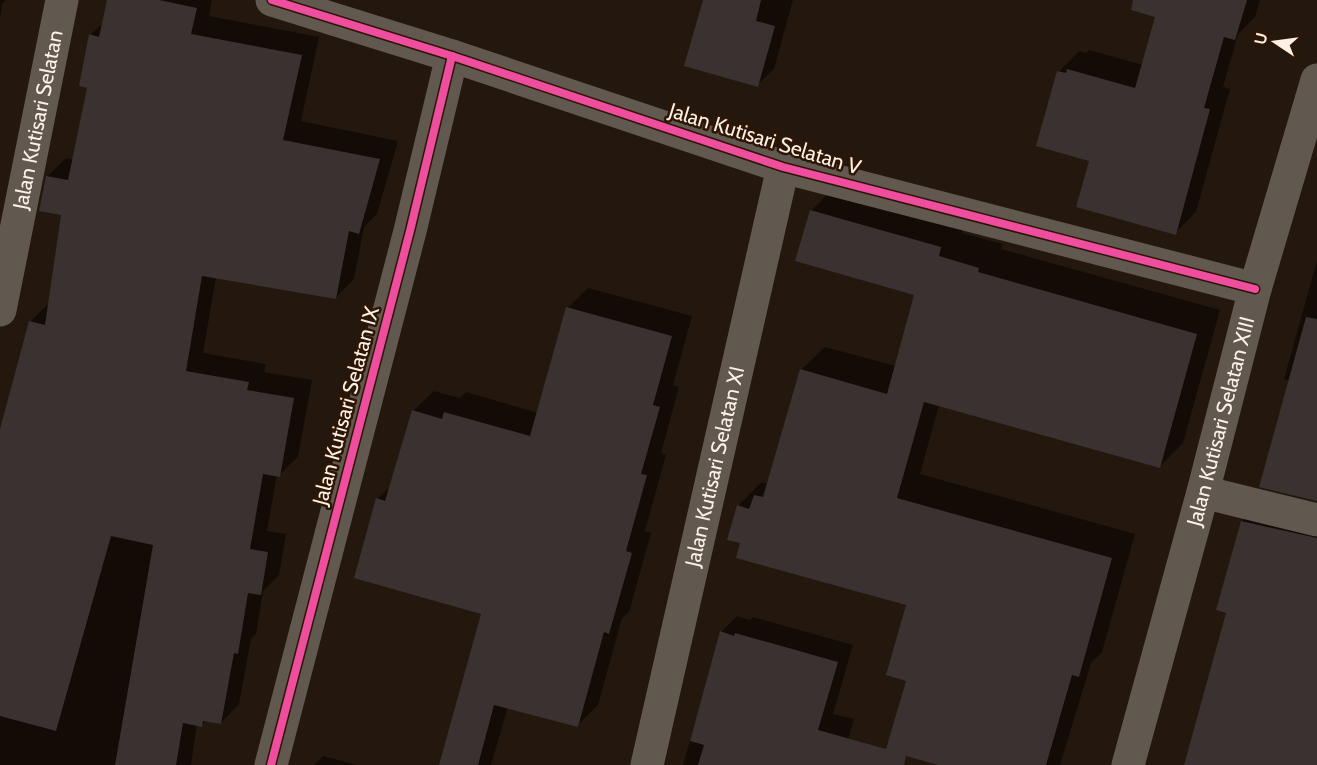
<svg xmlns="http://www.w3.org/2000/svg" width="1317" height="765" font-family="Cabin,sans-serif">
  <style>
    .shadow { fill: #0007 }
    .building { fill: #3a3131 }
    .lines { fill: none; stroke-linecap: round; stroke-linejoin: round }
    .minor { stroke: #615850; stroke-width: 33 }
    .cycleway-casing { stroke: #2d1604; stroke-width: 11 }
    .cycleway { stroke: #ef4d9e; stroke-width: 8 }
    .labels { text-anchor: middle; stroke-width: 5; stroke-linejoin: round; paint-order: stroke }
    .street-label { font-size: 21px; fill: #fdf0e7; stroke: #2d1604 }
  </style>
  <rect width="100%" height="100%" fill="#24170d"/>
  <g class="shadow">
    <polygon points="0,0 6,0 2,5 0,19"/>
    <polygon points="108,0 212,0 209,16 319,37 301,121 398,141 377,214 364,227 354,279 335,298 216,277 203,353 266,364 264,372 312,380 298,457 279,475 277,475 267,531 286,534 279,575 263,591 256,634 251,639 239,704 221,723 207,720 202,725 197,724 191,765 0,765 0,438 30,322 49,303 63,213 47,177 66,158 74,160 88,87 90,35 104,22"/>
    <polygon points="705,0 793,0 774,69 757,85"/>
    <polygon points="1136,0 1260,0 1255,17 1238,34 1223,87 1230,89 1196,212 1175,233 1090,160 1059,72 1079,51 1086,53 1089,50 1143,65 1157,16"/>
    <polygon points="835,187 964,223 962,233 1002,244 1001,249 1220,310 1183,443 1159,467 939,405 920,474 1135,534 1102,652 1091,663 1060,765 944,765 908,680 907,604 742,542 738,506 762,482 767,484 801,370 825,347 896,366 916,294 811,211"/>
    <polygon points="1317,261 1317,499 1290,381 1284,379"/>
    <polygon points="588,288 692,316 673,385 679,387 661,453 666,455 645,531 651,533 629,612 622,618 598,705 578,725 508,707 491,765 440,765 483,613 377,499 392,485 413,411 434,391 460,398 466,392 538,413 568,308"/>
    <polygon points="1260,504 1317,518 1317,765 1185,765 1228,612 1242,521"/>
    <polygon points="737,616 750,620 753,617 853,645 833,714 854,719 841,765 683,765 721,632"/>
    <polygon points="323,756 357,765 314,765"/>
  </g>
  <g class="building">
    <polygon points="107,0 159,0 197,8 191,34 302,55 283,140 380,159 359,234 349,231 336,299 202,276 186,371 249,382 247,390 294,398 280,477 263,474 250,549 268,552 261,595 248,593 238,654 234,653 221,724 203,721 202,727 183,723 176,765 115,765 153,545 111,536 56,731 0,716 0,429 29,321 45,325 61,215 39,211 46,176 68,180 87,88 79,86 89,34 99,37"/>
    <polygon points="703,0 761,0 756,21 775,26 758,87 684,66"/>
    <polygon points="1133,0 1247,0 1235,40 1224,37 1204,108 1210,109 1176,235 1076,207 1089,161 1036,146 1057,71 1066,73 1067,69 1135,88 1155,17 1131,10"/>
    <polygon points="810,210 941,247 939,256 979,268 978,272 1197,334 1160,468 924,402 897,498 1112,558 1079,677 1072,675 1046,765 938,765 906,756 904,765 698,765 704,745 690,741 720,631 734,636 735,633 838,662 818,730 886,749 906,681 886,675 906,605 736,558 740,543 727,540 737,505 749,509 754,495 763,497 800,369 887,394 914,295 795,261"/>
    <polygon points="566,307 672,336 653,405 660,407 641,474 647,475 626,551 632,553 609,634 604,632 578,727 494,705 478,765 439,765 481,614 354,578 376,498 385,501 412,410 442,419 444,412 530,436"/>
    <polygon points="1306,317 1317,319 1317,501 1259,487"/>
    <polygon points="1241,521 1317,538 1317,765 1184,765 1226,613 1216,610"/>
  </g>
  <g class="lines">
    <g class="minor">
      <polyline points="272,0 452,56 783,167 1255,289"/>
      <path id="s1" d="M0 310 62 0"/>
      <polyline points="1203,492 1317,520"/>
      <polyline points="271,765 410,231 452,56"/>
      <path id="s2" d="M647 765 783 167"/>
      <path id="s3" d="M1128 765 1203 492 1255 289 1317 80"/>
    </g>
    <g class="cycleway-casing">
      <g id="cycleway">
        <polyline points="272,0 452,56 783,167 1255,289"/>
        <polyline points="271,765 410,231 452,56"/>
      </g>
    </g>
    <use href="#cycleway" class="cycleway"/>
  </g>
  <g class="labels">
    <g class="street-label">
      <text dy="7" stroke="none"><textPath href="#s1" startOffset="194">Jalan Kutisari Selatan</textPath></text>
      <text transform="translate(765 139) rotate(17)" y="7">Jalan Kutisari Selatan V</text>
      <text transform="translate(346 406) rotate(-75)" y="7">Jalan Kutisari Selatan IX</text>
      <text dy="7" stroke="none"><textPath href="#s3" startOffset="356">Jalan Kutisari Selatan XIII</textPath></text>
      <text dy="7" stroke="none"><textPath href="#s2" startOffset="306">Jalan Kutisari Selatan XI</textPath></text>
    </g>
  </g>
  <g transform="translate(1275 42) rotate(283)" stroke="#2d1604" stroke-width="4.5" paint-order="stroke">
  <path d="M0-4.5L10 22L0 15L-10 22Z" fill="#fdf0e7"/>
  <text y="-9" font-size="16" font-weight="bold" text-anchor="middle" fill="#fdf0e7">U</text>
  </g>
</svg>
